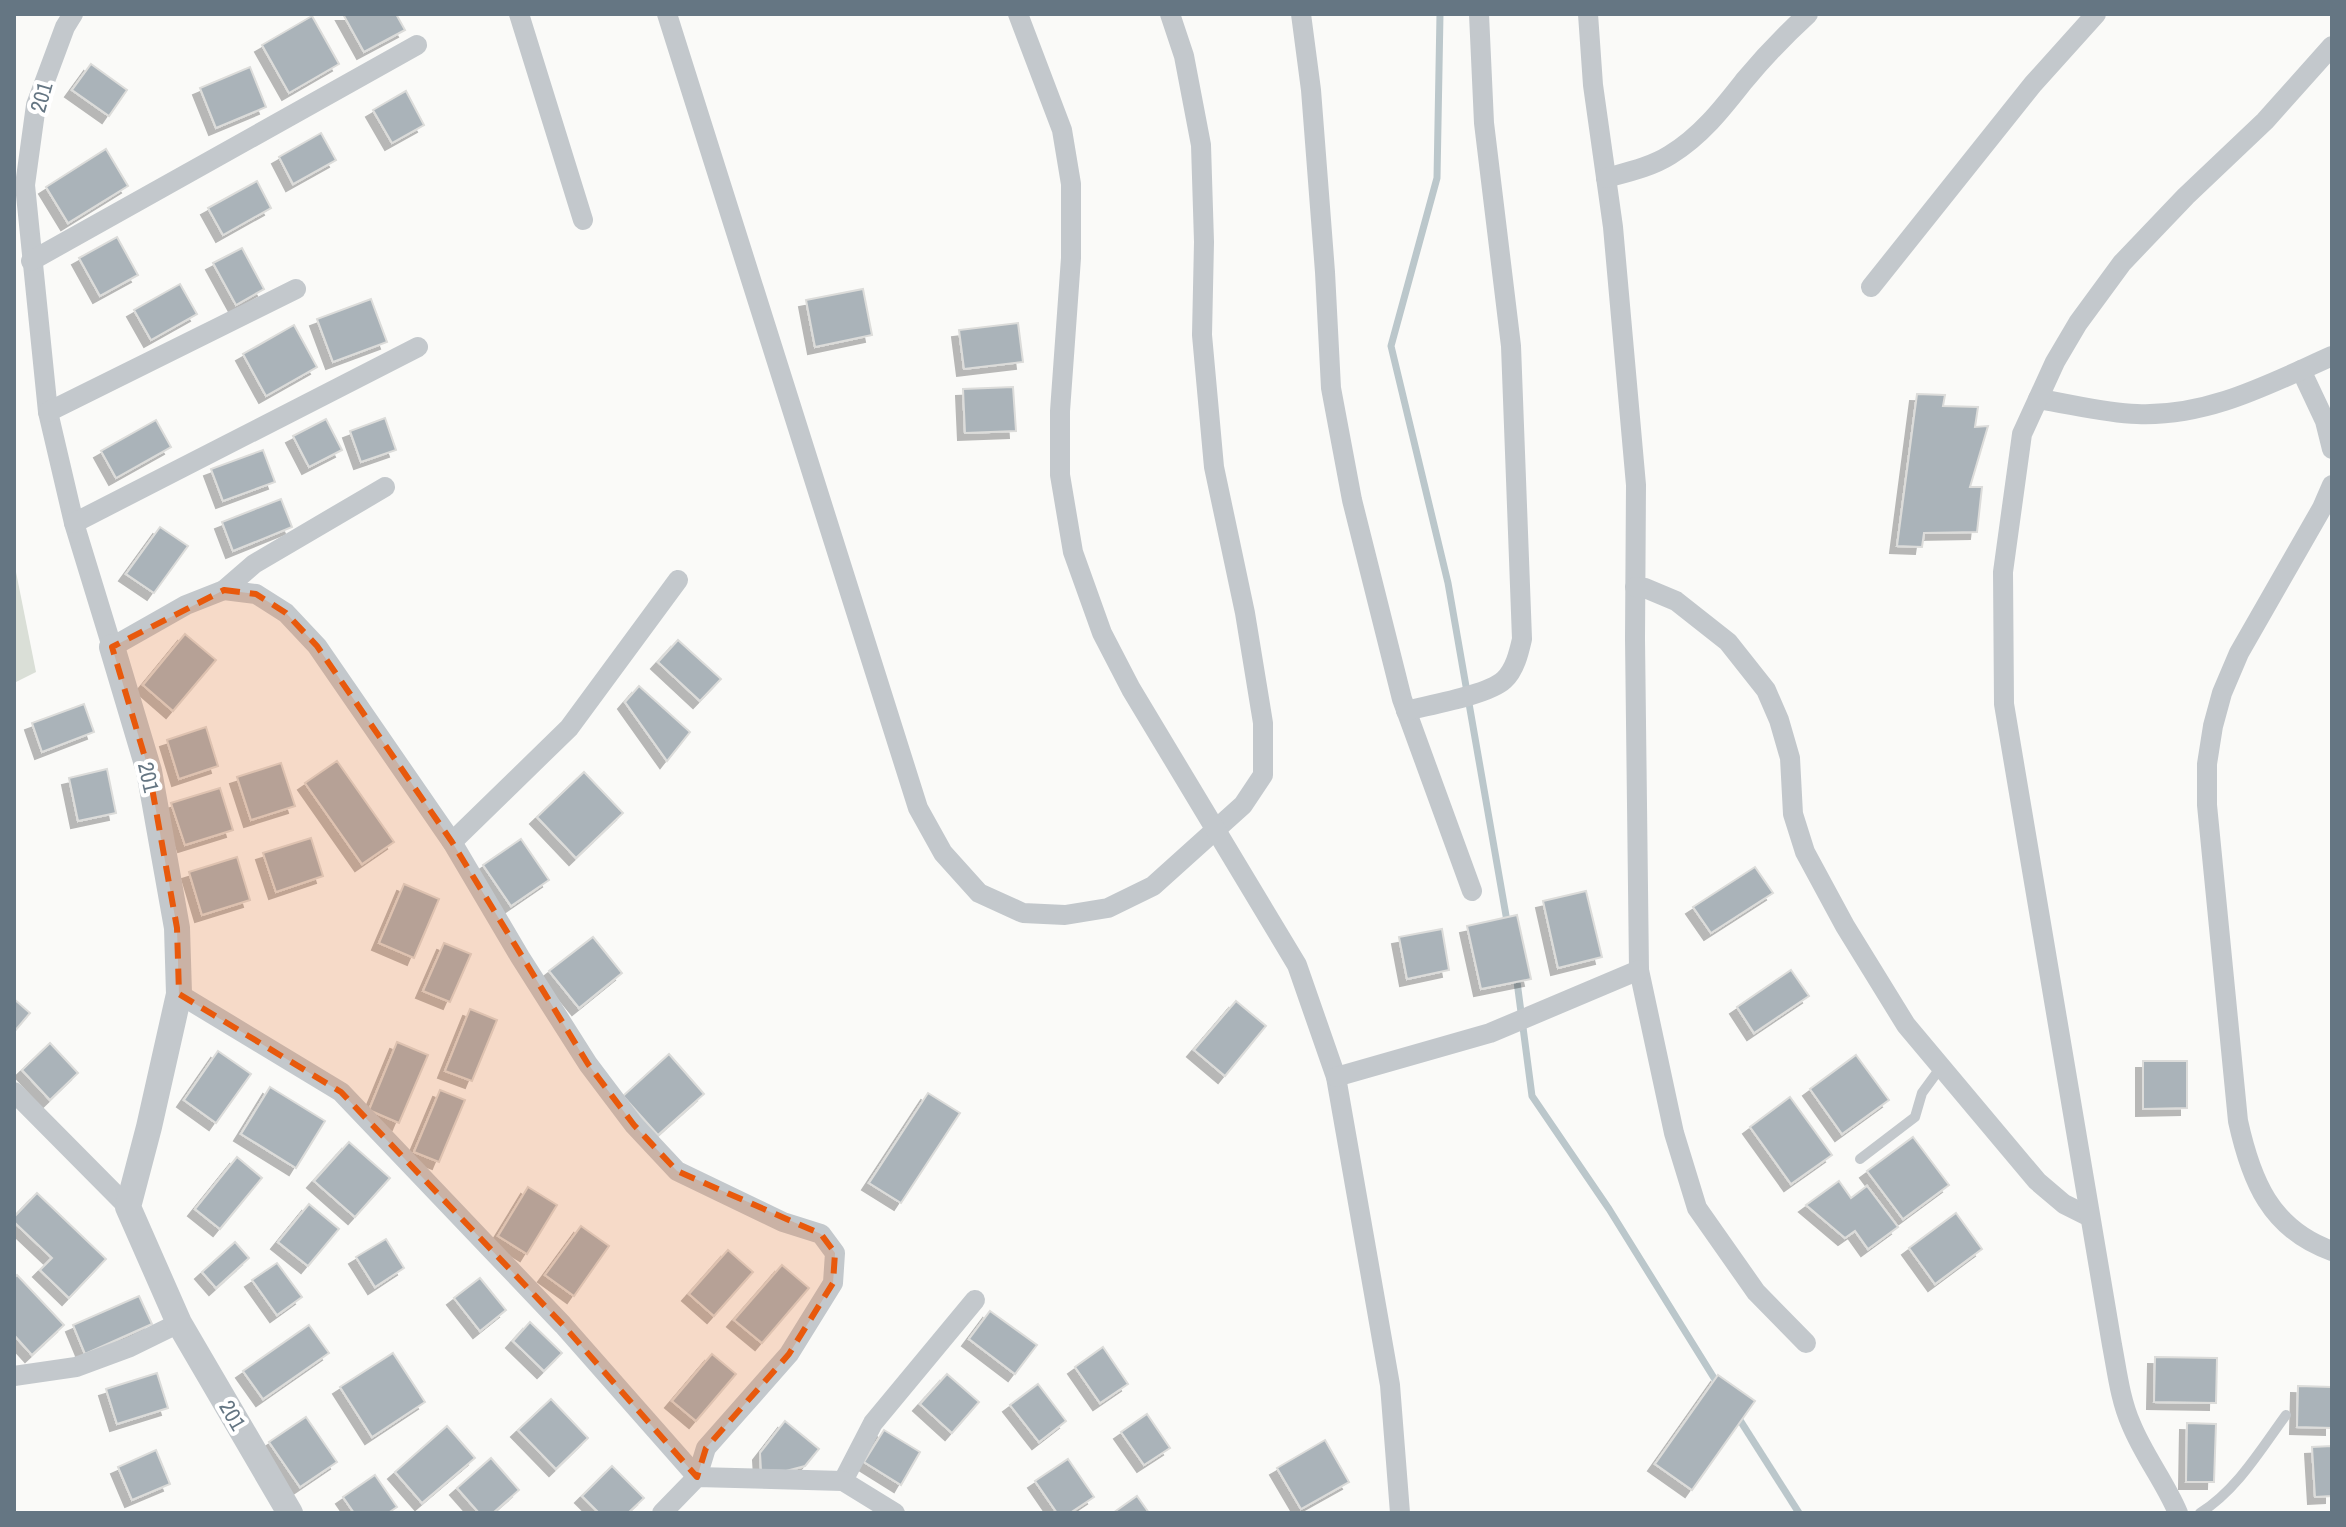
<svg xmlns="http://www.w3.org/2000/svg" width="2346" height="1527" font-family="'Archivo Narrow',sans-serif">
  <style>
    .green { fill: #dadfd7 }
    .lines { fill: none; stroke-linecap: round; stroke-linejoin: round }
    .stream { stroke: #bbc7cb; stroke-width: 7 }
    .building { fill: #aab3b9; stroke: #dcdcda; stroke-width: 2; filter: url(#shadow) }
    .service { stroke: #c3c8cc; stroke-width: 10 }
    .minor { stroke: #c3c8cc; stroke-width: 20 }
    .tertiary { stroke: #c3c8cc; stroke-width: 26 }
    .marked { fill: #e8590c; fill-opacity: 0.2; stroke: #e8590c; stroke-width: 6; stroke-dasharray: 16 10; stroke-linejoin: round }
    .labels { text-anchor: middle; stroke-width: 8; stroke-linejoin: round; paint-order: stroke }
    .street-label { font-size: 22px; fill: #657683; stroke: #fff }
  </style>
  <defs>
    <filter id="shadow"><feDropShadow dx="-7" dy="7" stdDeviation="0" flood-color="#0004"/></filter>
  </defs>
  <rect width="100%" height="100%" fill="#fafaf8"/>
  <polygon class="green" points="14,562 36,672 14,683"/>
  <g class="lines">
    <g class="stream">
      <polyline points="1440,14 1437,178 1391,346 1448,583 1508,927"/>
      <polyline points="1516,974 1532,1096 1609,1209 1719,1386"/>
      <polyline points="1736,1414 1799,1513"/>
    </g>
  </g>
  <g class="building">
    <polygon points="343,14 396,14 405,30 364,52"/>
    <polygon points="312,16 339,64 289,93 262,45"/>
    <polygon points="91,64 127,90 109,116 72,90"/>
    <polygon points="250,67 266,107 216,128 200,88"/>
    <polygon points="406,91 424,125 392,143 373,110"/>
    <polygon points="321,133 336,160 293,184 279,157"/>
    <polygon points="106,149 128,186 68,223 46,187"/>
    <polygon points="257,181 271,208 223,235 208,208"/>
    <polygon points="117,237 138,275 100,296 79,258"/>
    <polygon points="242,248 264,289 236,305 213,263"/>
    <polygon points="180,284 197,314 151,340 134,310"/>
    <polygon points="863,289 872,335 815,347 806,300"/>
    <polygon points="371,299 387,342 333,362 317,319"/>
    <polygon points="1018,323 1023,362 964,369 959,330"/>
    <polygon points="294,325 317,367 266,396 243,354"/>
    <polygon points="1013,387 1016,431 965,433 963,389"/>
    <polygon points="1917,394 1945,395 1943,406 1978,407 1975,427 1988,426 1970,487 1982,487 1977,532 1924,533 1922,547 1897,546"/>
    <polygon points="385,418 396,450 361,462 350,431"/>
    <polygon points="326,419 342,450 309,467 293,436"/>
    <polygon points="156,420 171,447 116,478 101,451"/>
    <polygon points="263,450 275,482 223,501 211,469"/>
    <polygon points="281,499 292,527 233,551 222,522"/>
    <polygon points="160,527 188,546 154,593 126,574"/>
    <polygon points="185,634 216,660 173,711 143,685"/>
    <polygon points="678,640 721,679 700,701 658,662"/>
    <polygon points="639,686 690,732 667,761 625,702"/>
    <polygon points="84,704 94,732 42,752 32,723"/>
    <polygon points="206,727 218,766 179,779 167,740"/>
    <polygon points="337,761 394,842 362,864 305,783"/>
    <polygon points="281,763 295,806 251,820 237,777"/>
    <polygon points="107,769 116,813 78,821 69,778"/>
    <polygon points="584,772 623,813 576,858 537,817"/>
    <polygon points="220,788 233,830 185,845 171,803"/>
    <polygon points="311,838 323,876 276,892 263,853"/>
    <polygon points="521,839 549,880 511,906 483,865"/>
    <polygon points="237,857 250,900 202,915 189,872"/>
    <polygon points="1755,867 1773,893 1711,933 1693,907"/>
    <polygon points="404,884 439,899 414,958 379,943"/>
    <polygon points="1586,891 1602,957 1558,968 1543,901"/>
    <polygon points="1517,915 1531,979 1481,989 1467,926"/>
    <polygon points="1442,929 1449,970 1407,979 1399,937"/>
    <polygon points="593,937 622,973 579,1008 549,971"/>
    <polygon points="444,943 471,954 450,1002 423,991"/>
    <polygon points="1791,970 1809,996 1754,1033 1737,1007"/>
    <polygon points="14,999 30,1013 14,1032"/>
    <polygon points="1236,1001 1266,1026 1225,1076 1194,1050"/>
    <polygon points="470,1009 497,1020 472,1081 445,1071"/>
    <polygon points="397,1042 428,1055 399,1123 369,1110"/>
    <polygon points="50,1043 78,1073 50,1100 22,1070"/>
    <polygon points="218,1051 251,1074 216,1123 184,1100"/>
    <polygon points="669,1054 704,1094 658,1135 623,1096"/>
    <polygon points="1856,1055 1889,1100 1842,1134 1810,1089"/>
    <polygon points="2143,1061 2187,1061 2187,1108 2143,1109"/>
    <polygon points="270,1087 325,1121 296,1168 241,1134"/>
    <polygon points="440,1090 465,1100 439,1162 414,1152"/>
    <polygon points="928,1093 960,1113 901,1203 869,1183"/>
    <polygon points="1790,1097 1832,1155 1791,1184 1750,1127"/>
    <polygon points="1913,1137 1949,1185 1903,1219 1867,1171"/>
    <polygon points="349,1142 390,1178 355,1217 314,1181"/>
    <polygon points="237,1157 262,1178 220,1229 195,1209"/>
    <polygon points="1839,1181 1851,1198 1867,1186 1898,1227 1868,1249 1855,1231 1845,1238 1806,1205"/>
    <polygon points="528,1187 557,1205 527,1254 498,1236"/>
    <polygon points="37,1193 106,1259 69,1298 40,1270 52,1258 14,1222 14,1217"/>
    <polygon points="309,1204 339,1229 308,1266 278,1242"/>
    <polygon points="1956,1213 1982,1249 1935,1284 1909,1248"/>
    <polygon points="581,1226 609,1246 574,1296 545,1275"/>
    <polygon points="386,1239 404,1268 375,1287 356,1257"/>
    <polygon points="235,1242 249,1258 216,1288 202,1272"/>
    <polygon points="728,1250 753,1272 714,1316 689,1294"/>
    <polygon points="277,1263 302,1297 277,1315 252,1280"/>
    <polygon points="782,1265 809,1288 762,1343 734,1320"/>
    <polygon points="17,1275 64,1325 32,1355 14,1335 14,1278"/>
    <polygon points="480,1278 506,1310 480,1331 454,1298"/>
    <polygon points="139,1296 152,1324 85,1354 73,1325"/>
    <polygon points="990,1311 1037,1345 1015,1374 969,1339"/>
    <polygon points="530,1322 562,1353 544,1371 513,1341"/>
    <polygon points="309,1325 329,1353 263,1399 243,1371"/>
    <polygon points="1103,1347 1128,1384 1100,1403 1075,1367"/>
    <polygon points="393,1353 425,1402 372,1437 340,1387"/>
    <polygon points="712,1354 736,1374 696,1421 672,1401"/>
    <polygon points="2155,1357 2217,1358 2216,1403 2154,1402"/>
    <polygon points="157,1373 168,1408 117,1424 106,1389"/>
    <polygon points="947,1374 979,1402 952,1433 920,1404"/>
    <polygon points="1718,1375 1755,1401 1692,1490 1655,1464"/>
    <polygon points="1038,1384 1066,1421 1039,1442 1010,1405"/>
    <polygon points="2298,1386 2332,1387 2332,1428 2297,1427"/>
    <polygon points="551,1399 588,1438 556,1469 518,1430"/>
    <polygon points="1147,1414 1170,1448 1144,1465 1121,1432"/>
    <polygon points="306,1417 337,1462 300,1487 269,1442"/>
    <polygon points="785,1421 819,1449 805,1466 786,1471 761,1470 760,1453"/>
    <polygon points="2187,1423 2216,1424 2214,1482 2186,1482"/>
    <polygon points="447,1426 475,1458 422,1503 395,1472"/>
    <polygon points="884,1430 920,1452 901,1485 864,1462"/>
    <polygon points="1325,1440 1349,1482 1301,1509 1277,1468"/>
    <polygon points="2332,1446 2332,1496 2315,1497 2312,1447"/>
    <polygon points="156,1450 170,1484 132,1500 118,1467"/>
    <polygon points="491,1458 519,1490 493,1513 479,1513 457,1488"/>
    <polygon points="1068,1459 1094,1497 1070,1513 1057,1513 1035,1481"/>
    <polygon points="612,1466 644,1498 628,1513 599,1513 582,1496"/>
    <polygon points="375,1475 397,1507 388,1513 354,1513 343,1497"/>
    <polygon points="1137,1496 1149,1513 1113,1513"/>
  </g>
  <g class="lines">
    <g class="service">
      <polyline points="1860,1159 1915,1117 1922,1093 1941,1067"/>
      <path d="M2200 1513C2237 1490 2261 1449 2286 1415"/>
    </g>
    <g class="minor">
      <polyline points="73,14 65,27 36,105 25,185 48,412 74,523 112,647 186,605 224,590 254,564 385,487"/>
      <polyline points="519,14 583,220"/>
      <polyline points="667,14 918,808 943,853 979,893 1023,913 1065,915 1108,908 1153,886 1243,805 1263,775 1263,723 1245,613 1214,467 1202,335 1204,242 1201,145 1184,56 1170,14"/>
      <polyline points="1018,14 1062,130 1071,184 1071,258 1060,411 1060,475 1073,552 1102,633 1131,689 1297,965 1336,1077 1390,1385 1400,1513"/>
      <polyline points="1301,14 1311,90 1325,272 1331,388 1352,500 1402,699 1472,891"/>
      <polyline points="1588,14 1593,85 1613,227 1636,485 1635,639 1639,970 1674,1133 1697,1208 1756,1292 1806,1343"/>
      <path d="M1606 178C1628 172 1651 167 1670 155 1701 136 1722 109 1744 81 1764 57 1785 35 1808 14"/>
      <polyline points="31,261 417,45"/>
      <polyline points="1871,287 2033,84 2096,14"/>
      <polyline points="2301,370 2325,421 2332,449"/>
      <path d="M2038 399C2071 404 2104 413 2137 414 2208 417 2269 384 2332 356"/>
      <polyline points="48,412 296,289"/>
      <path d="M2332 485 2322 508 2239 653 2222 693 2213 726 2207 764V805L2238 1121C2251 1180 2270 1229 2332 1251"/>
      <polyline points="74,523 418,347"/>
      <polyline points="1635,587 1645,588 1676,601 1728,642 1766,690 1779,720 1790,758 1793,814 1805,852 1845,926 1906,1025 2037,1181 2064,1204 2090,1217"/>
      <polyline points="224,590 256,594 286,613 317,646 452,842 520,957 588,1064 634,1125 677,1171 783,1222 821,1234 835,1253 833,1283 789,1354 706,1448 697,1477"/>
      <path d="M1406 711C1429 705 1488 695 1504 680 1515 670 1519 652 1522 639L1511 346 1484 123 1479 14"/>
      <polyline points="452,842 569,728 678,580"/>
      <polyline points="179,994 341,1092 563,1325 697,1477"/>
      <polyline points="1336,1077 1490,1033 1639,970"/>
      <polyline points="14,1092 128,1207"/>
      <polyline points="14,1376 76,1367 130,1347 179,1323"/>
      <polyline points="843,1481 873,1423 975,1300"/>
      <polyline points="662,1513 697,1477 843,1481 895,1513"/>
      <path d="M2178 1513C2165 1482 2144 1456 2131 1424 2120 1399 2117 1371 2112 1345L2004 704 2003 572 2022 434 2055 362 2078 323 2122 263 2186 196 2265 121 2332 46"/>
    </g>
    <polyline class="tertiary" points="112,647 149,771 177,928 179,994 149,1127 128,1207 179,1323 290,1513"/>
  </g>
  <path class="marked" d="M224 590 256 594 286 613 317 646 452 842 588 1064 634 1125 677 1171 821 1234 835 1253 833 1283 789 1354 706 1448 697 1477 563 1325 341 1092 179 994 177 928 149 771 112 647Z"/>
  <g class="labels">
    <g class="street-label">
      <text transform="translate(41 97) rotate(-74)" y="8">201</text>
      <text transform="translate(149 777) rotate(77)" y="8">201</text>
      <text transform="translate(233 1415) rotate(60)" y="8">201</text>
    </g>
  </g>
  <rect width="2346" height="1527" fill="none" stroke="#657683" stroke-width="32"/>
</svg>
